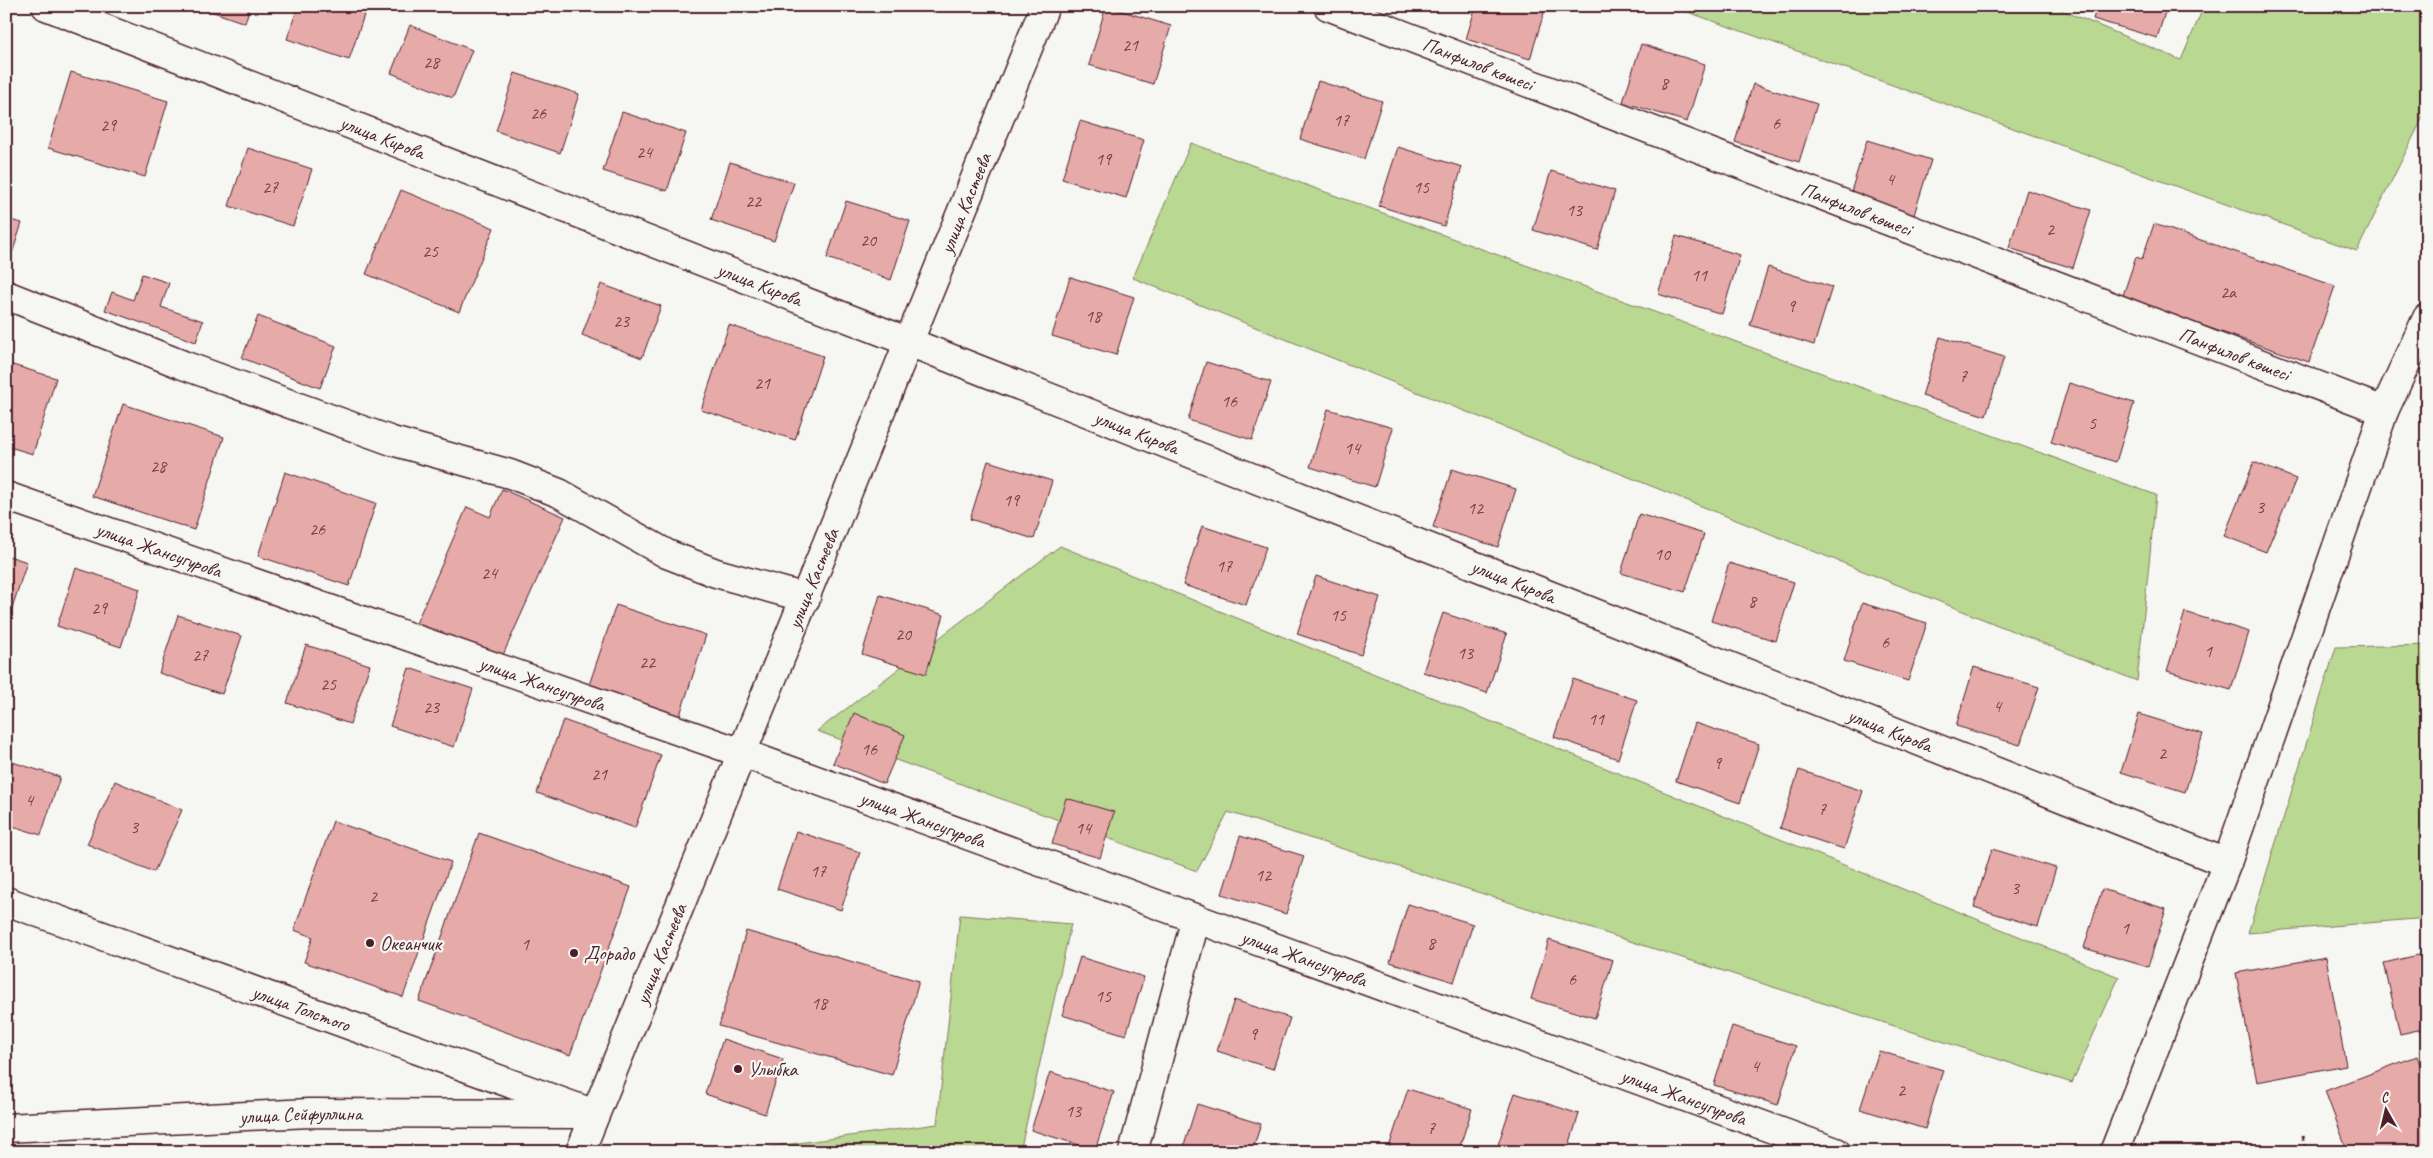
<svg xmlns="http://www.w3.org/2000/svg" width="2433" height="1158" font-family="Caveat,sans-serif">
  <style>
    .green { fill: #b9d891; stroke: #827c5e }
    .building { fill: #e6aba9; stroke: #4a1f2b }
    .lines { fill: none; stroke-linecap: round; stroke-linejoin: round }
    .minor-casing { stroke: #4a1f2b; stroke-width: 31 }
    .tertiary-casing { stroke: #4a1f2b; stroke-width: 31 }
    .path { stroke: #4a1f2b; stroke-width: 3; stroke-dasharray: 5 4; stroke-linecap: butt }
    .minor { stroke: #f6f6f2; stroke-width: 28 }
    .tertiary { stroke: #f6f6f2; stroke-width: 28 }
    .poi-dot { fill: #4a1f2b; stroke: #f6f6f2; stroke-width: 2 }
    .labels { text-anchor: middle; stroke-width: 4.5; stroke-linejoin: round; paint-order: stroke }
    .number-label { font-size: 18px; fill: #71424a }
    .street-label { font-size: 20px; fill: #4a1f2b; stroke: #f6f6f2 }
    .poi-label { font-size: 20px; fill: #4a1f2b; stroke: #f6f6f2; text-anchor: start }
  </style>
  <rect width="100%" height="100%" fill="#f6f6f2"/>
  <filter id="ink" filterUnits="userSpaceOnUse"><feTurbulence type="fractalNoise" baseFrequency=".02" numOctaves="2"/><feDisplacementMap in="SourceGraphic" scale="10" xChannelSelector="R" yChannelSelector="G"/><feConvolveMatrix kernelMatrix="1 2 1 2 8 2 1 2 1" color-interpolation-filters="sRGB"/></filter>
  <g filter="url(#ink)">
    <g class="green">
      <polygon points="1671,6 2052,6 2181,60 2204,6 2427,6 2427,109 2357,251"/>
      <polygon points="1191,143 2156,495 2137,681 1133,278"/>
      <polygon points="1060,546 2119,977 2072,1083 1228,812 1197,871 817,731"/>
      <polygon points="2427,645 2427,918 2248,933 2336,647"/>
      <polygon points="960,915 1071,924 1020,1152 766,1152 769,1147 937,1124"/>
    </g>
    <g class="building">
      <polygon points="196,6 250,6 245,23"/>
      <polygon points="298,6 367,6 349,60 287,39"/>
      <polygon points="1106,6 1171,26 1153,84 1089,65"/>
      <polygon points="1476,6 1546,6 1530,59 1466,39"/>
      <polygon points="2097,6 2167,6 2157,38 2093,19"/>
      <polygon points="410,25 472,50 453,98 391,73"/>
      <polygon points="1641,44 1705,64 1687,122 1623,102"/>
      <polygon points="71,72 168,101 145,177 48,148"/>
      <polygon points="515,73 579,94 560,153 496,131"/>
      <polygon points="1318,81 1382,101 1364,159 1300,139"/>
      <polygon points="1753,84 1817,104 1799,162 1735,142"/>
      <polygon points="622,112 686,133 667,191 603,171"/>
      <polygon points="1080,121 1144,140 1126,198 1062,179"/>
      <polygon points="1867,140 1931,160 1913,218 1849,198"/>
      <polygon points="1398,147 1462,167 1444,226 1379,206"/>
      <polygon points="248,148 312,169 293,226 229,206"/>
      <polygon points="730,162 794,183 774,241 711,220"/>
      <polygon points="1551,171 1615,191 1597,250 1533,230"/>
      <polygon points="401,190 494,228 459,312 366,274"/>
      <polygon points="2027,190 2091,210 2073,268 2009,248"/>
      <polygon points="846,201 910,221 891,280 827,258"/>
      <polygon points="6,219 22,223 7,269 6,269"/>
      <polygon points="2154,224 2335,286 2309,362 2122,298 2136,257 2142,259"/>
      <polygon points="1676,236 1740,255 1722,314 1658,294"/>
      <polygon points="1768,267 1832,287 1814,345 1750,325"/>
      <polygon points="142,274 169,283 161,307 203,321 196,342 105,310 112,292 133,300"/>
      <polygon points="1070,277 1134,297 1116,355 1052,336"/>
      <polygon points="601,284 661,306 642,358 582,335"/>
      <polygon points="258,316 336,346 320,388 242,358"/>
      <polygon points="729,325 823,356 795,440 701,410"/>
      <polygon points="1940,337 2004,357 1986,416 1922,396"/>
      <polygon points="1206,362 1271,382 1252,440 1188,420"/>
      <polygon points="6,363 56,378 33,454 6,446"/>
      <polygon points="2069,383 2134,403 2116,462 2051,442"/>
      <polygon points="123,404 224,437 194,530 92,496"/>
      <polygon points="1328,409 1393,428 1375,487 1310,467"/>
      <polygon points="988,461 1052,481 1034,539 970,519"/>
      <polygon points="2254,462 2296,479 2266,552 2224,536"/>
      <polygon points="1452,469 1516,489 1498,547 1433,527"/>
      <polygon points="285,472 376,503 349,586 258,556"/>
      <polygon points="502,489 565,517 498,666 414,628 467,507 490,517"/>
      <polygon points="1639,514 1704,534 1685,592 1621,573"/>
      <polygon points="1202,526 1266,547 1246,605 1183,585"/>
      <polygon points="6,555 27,562 8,620 6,620"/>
      <polygon points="1729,563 1794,582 1776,641 1711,621"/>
      <polygon points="76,568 140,589 121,647 57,626"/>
      <polygon points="1316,576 1380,597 1361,655 1297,634"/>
      <polygon points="880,595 944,615 926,674 862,654"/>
      <polygon points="1862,603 1927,623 1908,681 1844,661"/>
      <polygon points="616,605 706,635 679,718 588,688"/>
      <polygon points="2185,612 2249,632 2231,690 2167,671"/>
      <polygon points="1443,613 1507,634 1487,693 1423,672"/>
      <polygon points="178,615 242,636 222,694 159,673"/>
      <polygon points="306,645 370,665 350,724 287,703"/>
      <polygon points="1974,667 2039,687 2020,745 1956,726"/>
      <polygon points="409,668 473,689 454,747 390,726"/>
      <polygon points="1573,679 1637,700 1618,759 1554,737"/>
      <polygon points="854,713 905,735 884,784 833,763"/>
      <polygon points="2139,714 2203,734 2185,792 2121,772"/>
      <polygon points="563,720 661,755 635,828 537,793"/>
      <polygon points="1695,723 1759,744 1740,803 1676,781"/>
      <polygon points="6,760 60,777 41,835 6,824"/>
      <polygon points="1799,770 1863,791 1844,849 1780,828"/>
      <polygon points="115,781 182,810 154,872 87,844"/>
      <polygon points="1066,798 1114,812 1100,858 1052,844"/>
      <polygon points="333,821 451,862 403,997 304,962 313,937 294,930"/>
      <polygon points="796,831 860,852 841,910 777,889"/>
      <polygon points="479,833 631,887 570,1055 419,1001"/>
      <polygon points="1240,836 1304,856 1286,914 1222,894"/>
      <polygon points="1992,849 2056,868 2038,927 1974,907"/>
      <polygon points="2102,889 2166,909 2148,967 2084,948"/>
      <polygon points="1408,904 1473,924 1454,982 1390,962"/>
      <polygon points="746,931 919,981 892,1075 719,1026"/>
      <polygon points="1549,940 1613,960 1595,1018 1531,999"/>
      <polygon points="2427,953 2427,1028 2400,1034 2384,963"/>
      <polygon points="1080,957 1144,977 1126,1035 1062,1015"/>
      <polygon points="2326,957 2346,1065 2257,1082 2236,973"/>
      <polygon points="1234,1000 1290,1018 1273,1069 1217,1051"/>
      <polygon points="1732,1026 1796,1046 1778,1105 1714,1085"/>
      <polygon points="723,1039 783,1059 765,1114 705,1094"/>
      <polygon points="1879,1051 1943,1070 1925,1129 1860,1109"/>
      <polygon points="2417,1056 2427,1083 2427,1152 2348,1152 2325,1091"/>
      <polygon points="1050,1072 1114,1092 1095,1150 1031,1130"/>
      <polygon points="1408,1089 1472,1109 1458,1152 1404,1152 1389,1147"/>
      <polygon points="1515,1093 1579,1114 1567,1152 1496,1151"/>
      <polygon points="1197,1104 1261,1124 1252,1152 1182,1152"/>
    </g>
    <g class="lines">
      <g class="minor-casing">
        <g id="minor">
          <path id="s1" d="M46 6 909 342 2227 863"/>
          <path id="s2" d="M1328 6 2384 411"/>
          <polyline points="6,295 183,365 392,441 510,474 559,493 667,554 716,573 806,598"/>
          <path id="s3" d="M6 496 742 753 1836 1152"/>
          <path id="s4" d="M6 901 595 1114"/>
          <path id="s5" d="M6 1128 309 1113 577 1114"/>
          <polyline points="1133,1152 1196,918"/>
          <polyline points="2114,1152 2227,863 2384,411 2427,318"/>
        </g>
      </g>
      <g class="tertiary-casing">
        <g id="tertiary">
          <path id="s6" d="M580 1152 1045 6"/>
        </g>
      </g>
      <polyline class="path" points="2302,1136 2306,1152"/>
      <use href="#minor" class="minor"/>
      <use href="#tertiary" class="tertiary"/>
    </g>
  </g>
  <g class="poi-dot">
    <circle cx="370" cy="943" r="5"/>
    <circle cx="574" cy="953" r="5"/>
    <circle cx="738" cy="1069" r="5"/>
  </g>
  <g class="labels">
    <g class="number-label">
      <text x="1130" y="51">21</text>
      <text x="431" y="68">28</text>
      <text x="1664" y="89">8</text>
      <text x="538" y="119">26</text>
      <text x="1341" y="126">17</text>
      <text x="1776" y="129">6</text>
      <text x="108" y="131">29</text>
      <text x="644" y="158">24</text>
      <text x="1103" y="165">19</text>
      <text x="1890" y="185">4</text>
      <text x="270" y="193">27</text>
      <text x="1421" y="193">15</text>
      <text x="753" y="207">22</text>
      <text x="1574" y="216">13</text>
      <text x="2050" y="235">2</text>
      <text x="868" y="246">20</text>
      <text x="430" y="257">25</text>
      <text x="1699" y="281">11</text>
      <text x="2228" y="298">2а</text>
      <text x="1791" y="312">9</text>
      <text x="1093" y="322">18</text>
      <text x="621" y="327">23</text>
      <text x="1963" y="382">7</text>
      <text x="762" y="389">21</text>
      <text x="1229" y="407">16</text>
      <text x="2092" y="429">5</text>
      <text x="1352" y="454">14</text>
      <text x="158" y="472">28</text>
      <text x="1011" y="506">19</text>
      <text x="2260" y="513">3</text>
      <text x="1475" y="514">12</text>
      <text x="317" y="535">26</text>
      <text x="1662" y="560">10</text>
      <text x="1224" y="572">17</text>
      <text x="489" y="579">24</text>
      <text x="1752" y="607">8</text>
      <text x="99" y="614">29</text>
      <text x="1338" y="621">15</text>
      <text x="903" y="640">20</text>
      <text x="1885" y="648">6</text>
      <text x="2208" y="657">1</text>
      <text x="1465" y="659">13</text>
      <text x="200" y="661">27</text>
      <text x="647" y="668">22</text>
      <text x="328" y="690">25</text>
      <text x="1997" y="712">4</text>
      <text x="431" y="713">23</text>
      <text x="1596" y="725">11</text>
      <text x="869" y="755">16</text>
      <text x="2162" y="759">2</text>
      <text x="1717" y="769">9</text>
      <text x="599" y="780">21</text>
      <text x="29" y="806">4</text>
      <text x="1822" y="815">7</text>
      <text x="134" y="833">3</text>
      <text x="1083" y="834">14</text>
      <text x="818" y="877">17</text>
      <text x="1263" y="881">12</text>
      <text x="2015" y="894">3</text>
      <text x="373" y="902">2</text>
      <text x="2125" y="934">1</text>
      <text x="1431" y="949">8</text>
      <text x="525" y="950">1</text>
      <text x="1572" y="985">6</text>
      <text x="1103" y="1002">15</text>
      <text x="819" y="1009">18</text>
      <text x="1253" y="1040">9</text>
      <text x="1755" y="1072">4</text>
      <text x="1901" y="1096">2</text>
      <text x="1073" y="1117">13</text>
      <text x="1431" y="1134">7</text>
    </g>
    <g class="street-label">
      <text dy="7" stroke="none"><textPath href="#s2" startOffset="161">Панфилов көшесі</textPath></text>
      <text dy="7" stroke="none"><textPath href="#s1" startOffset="361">улица Кирова</textPath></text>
      <text dy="7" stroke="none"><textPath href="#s6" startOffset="1024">улица Кастеева</textPath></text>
      <text dy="7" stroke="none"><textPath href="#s2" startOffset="566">Панфилов көшесі</textPath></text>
      <text dy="7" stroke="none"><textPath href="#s1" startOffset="766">улица Кирова</textPath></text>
      <text dy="7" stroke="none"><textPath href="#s2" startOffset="971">Панфилов көшесі</textPath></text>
      <text dy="7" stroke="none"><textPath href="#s1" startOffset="1171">улица Кирова</textPath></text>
      <text dy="7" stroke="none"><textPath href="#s3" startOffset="162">улица Жансугурова</textPath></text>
      <text dy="7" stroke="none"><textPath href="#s6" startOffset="619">улица Кастеева</textPath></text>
      <text dy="7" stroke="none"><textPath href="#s1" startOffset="1576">улица Кирова</textPath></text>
      <text dy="7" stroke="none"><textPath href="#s3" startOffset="568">улица Жансугурова</textPath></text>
      <text dy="7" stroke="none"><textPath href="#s1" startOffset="1981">улица Кирова</textPath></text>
      <text dy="7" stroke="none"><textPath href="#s3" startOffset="972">улица Жансугурова</textPath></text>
      <text dy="7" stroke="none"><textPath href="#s6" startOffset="214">улица Кастеева</textPath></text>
      <text dy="7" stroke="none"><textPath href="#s3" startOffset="1378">улица Жансугурова</textPath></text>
      <text dy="7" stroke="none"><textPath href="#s4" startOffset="314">улица Толстого</textPath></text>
      <text dy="7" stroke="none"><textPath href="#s3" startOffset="1782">улица Жансугурова</textPath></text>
      <text dy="7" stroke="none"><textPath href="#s5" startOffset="295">улица Сейфуллина</textPath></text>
    </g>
    <g class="poi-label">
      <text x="380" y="950">Океанчик</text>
      <text x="584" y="960">Дорадо</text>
      <text x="748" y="1076">Улыбка</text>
    </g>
  </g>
  <rect width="2433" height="1158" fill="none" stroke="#f6f6f2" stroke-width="25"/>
  <rect x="12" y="12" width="2408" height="1133" fill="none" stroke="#4a1f2b" stroke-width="2" filter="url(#ink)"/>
  <g transform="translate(2386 1110) rotate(352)" stroke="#f6f6f2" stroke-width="4" paint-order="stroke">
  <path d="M0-4L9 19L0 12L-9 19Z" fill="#4a1f2b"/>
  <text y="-8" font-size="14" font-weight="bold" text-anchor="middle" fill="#4a1f2b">С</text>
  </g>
</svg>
